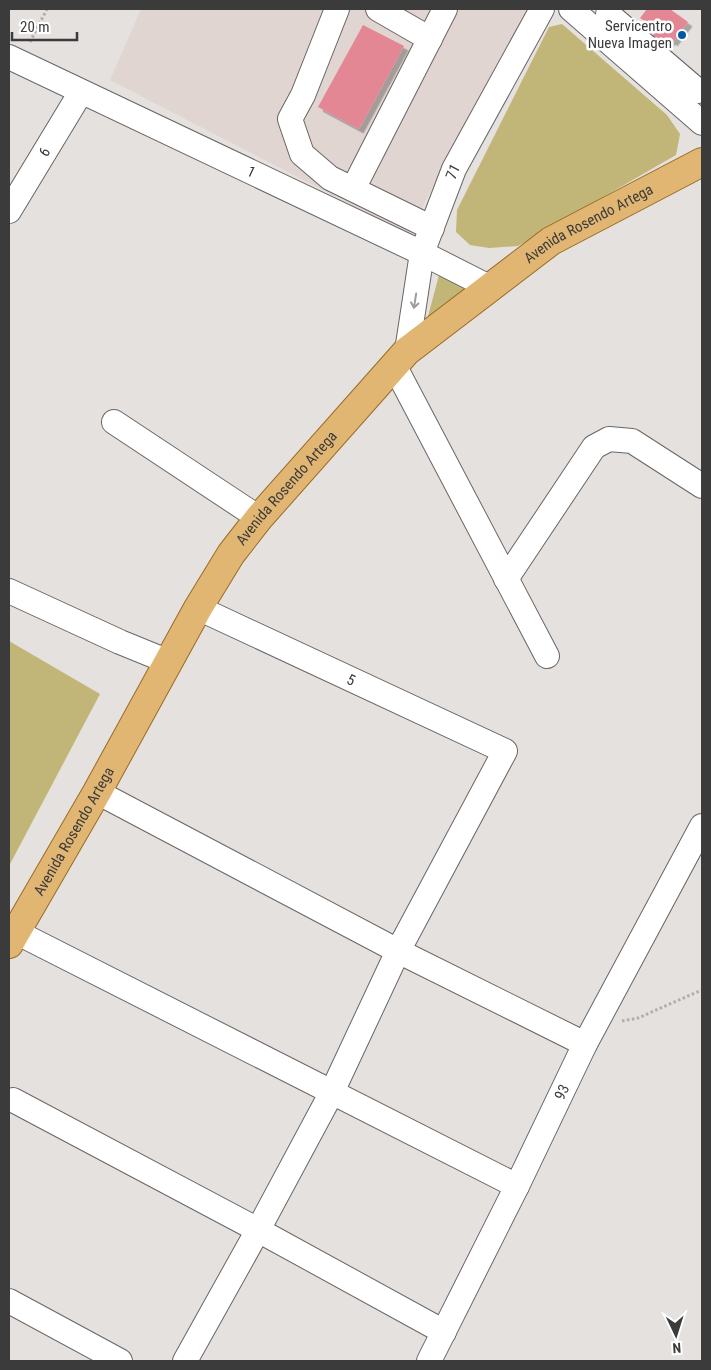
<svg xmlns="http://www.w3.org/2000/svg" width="711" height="1370" font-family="'Roboto Condensed',sans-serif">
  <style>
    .built { fill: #e1d5d1 }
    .green { fill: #c1b677 }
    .building { fill: #e48795; filter: url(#shadow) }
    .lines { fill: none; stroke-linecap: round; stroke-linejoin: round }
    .minor-casing { stroke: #696665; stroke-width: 26 }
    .major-casing { stroke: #9a6b23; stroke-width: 30 }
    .path { stroke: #b0aeac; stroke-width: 3; stroke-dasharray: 2.5 2.5; stroke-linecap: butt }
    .minor { stroke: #fff; stroke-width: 24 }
    .major { stroke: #e1b673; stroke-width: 28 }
    .oneway { stroke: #9e9d9d }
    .poi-dot { fill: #0459a7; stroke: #fff; stroke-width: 2 }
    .labels { text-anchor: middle; stroke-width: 5; stroke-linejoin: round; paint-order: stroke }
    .poi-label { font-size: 15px; fill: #3c3b3b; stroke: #fff; text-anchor: end }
    .street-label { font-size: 15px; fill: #3c3b3b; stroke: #fff }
  </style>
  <defs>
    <filter id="shadow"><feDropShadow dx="4.5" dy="4.5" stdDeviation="0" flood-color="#0004"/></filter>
  </defs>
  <rect width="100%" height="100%" fill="#e4e1df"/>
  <polygon class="built" points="141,9 527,9 408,234 110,80"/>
  <g class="green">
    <polygon points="562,24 667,115 680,134 676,155 518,246 489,248 470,245 456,232 457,210 549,27"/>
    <polygon points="439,275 466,288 427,320"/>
    <polygon points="9,641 100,694 9,866"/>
  </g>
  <g class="building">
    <polygon points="647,9 670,9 688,22 673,42 671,40 647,71 633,60 657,30 640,18"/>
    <polygon points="363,25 404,46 359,129 318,107"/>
  </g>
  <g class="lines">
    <g class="minor-casing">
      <g id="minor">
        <polyline points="337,9 303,95 290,119 302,154 330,178 432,228"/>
        <polyline points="378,9 430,39"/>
        <polyline points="571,9 702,123"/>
        <polyline points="608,14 698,91"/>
        <path id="s1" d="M9 57 422 253 491 288"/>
        <polyline points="353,189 445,9"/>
        <path id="s2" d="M9 211 81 92"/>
        <path id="s3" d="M407 351 422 253 454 169 542 9"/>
        <polyline points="394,365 547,656"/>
        <polyline points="114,422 259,518"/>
        <polyline points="506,579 594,447 609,439 632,441 702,486"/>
        <polyline points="9,591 120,642 169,662"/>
        <polyline points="97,792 398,951 585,1044"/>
        <polyline points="16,932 517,1186"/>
        <polyline points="13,1100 258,1230 444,1332"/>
        <polyline points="9,1301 120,1361"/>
        <polyline points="185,1361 258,1230 332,1092 398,951 505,751 198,608"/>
        <path id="s4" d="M429 1361 517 1186 585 1044 702 826"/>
      </g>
    </g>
    <g class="major-casing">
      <g id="major">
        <path id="s5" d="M9 944 97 792 198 608 231 554 259 518 407 351 551 241 702 162"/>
      </g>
    </g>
    <g class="path">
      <polyline points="30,42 47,9"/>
      <polyline points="622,1021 638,1018 702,990"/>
    </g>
    <use href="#minor" class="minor"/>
    <use href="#major" class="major"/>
  </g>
  <defs><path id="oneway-shaft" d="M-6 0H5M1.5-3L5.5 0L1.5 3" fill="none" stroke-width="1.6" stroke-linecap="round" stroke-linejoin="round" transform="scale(1.25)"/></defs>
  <use class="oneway" href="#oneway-shaft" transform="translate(415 301) rotate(99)"/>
  <circle class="poi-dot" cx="682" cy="35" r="5"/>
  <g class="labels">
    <g class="poi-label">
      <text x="672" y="31">Servicentro<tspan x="672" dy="17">Nueva Imagen</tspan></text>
    </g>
    <g class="street-label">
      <text dy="5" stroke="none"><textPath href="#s2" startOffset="69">6</textPath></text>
      <text dy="5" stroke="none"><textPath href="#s1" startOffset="268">1</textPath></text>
      <text dy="5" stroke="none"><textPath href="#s3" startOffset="186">71</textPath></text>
      <text dy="5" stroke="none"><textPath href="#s5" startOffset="940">Avenida Rosendo Artega</textPath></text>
      <text dy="5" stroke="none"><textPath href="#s5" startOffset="535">Avenida Rosendo Artega</textPath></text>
      <text transform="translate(351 680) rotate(25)" y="5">5</text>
      <text dy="5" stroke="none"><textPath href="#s5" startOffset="130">Avenida Rosendo Artega</textPath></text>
      <text dy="5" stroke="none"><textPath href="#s4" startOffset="300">93</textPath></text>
    </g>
  </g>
  <rect width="711" height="1370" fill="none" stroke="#3c3b3b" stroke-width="20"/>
  <g transform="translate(676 1335) rotate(176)" stroke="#ffffff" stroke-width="4" paint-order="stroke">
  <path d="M0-4L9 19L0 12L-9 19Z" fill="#3c3b3b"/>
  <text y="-8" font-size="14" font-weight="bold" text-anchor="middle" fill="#3c3b3b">N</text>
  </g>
  <path d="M12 32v8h65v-8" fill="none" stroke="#3c3b3b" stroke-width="2.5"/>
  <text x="20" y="32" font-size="15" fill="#3c3b3b" stroke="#ffffff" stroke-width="4" paint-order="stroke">20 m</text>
</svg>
